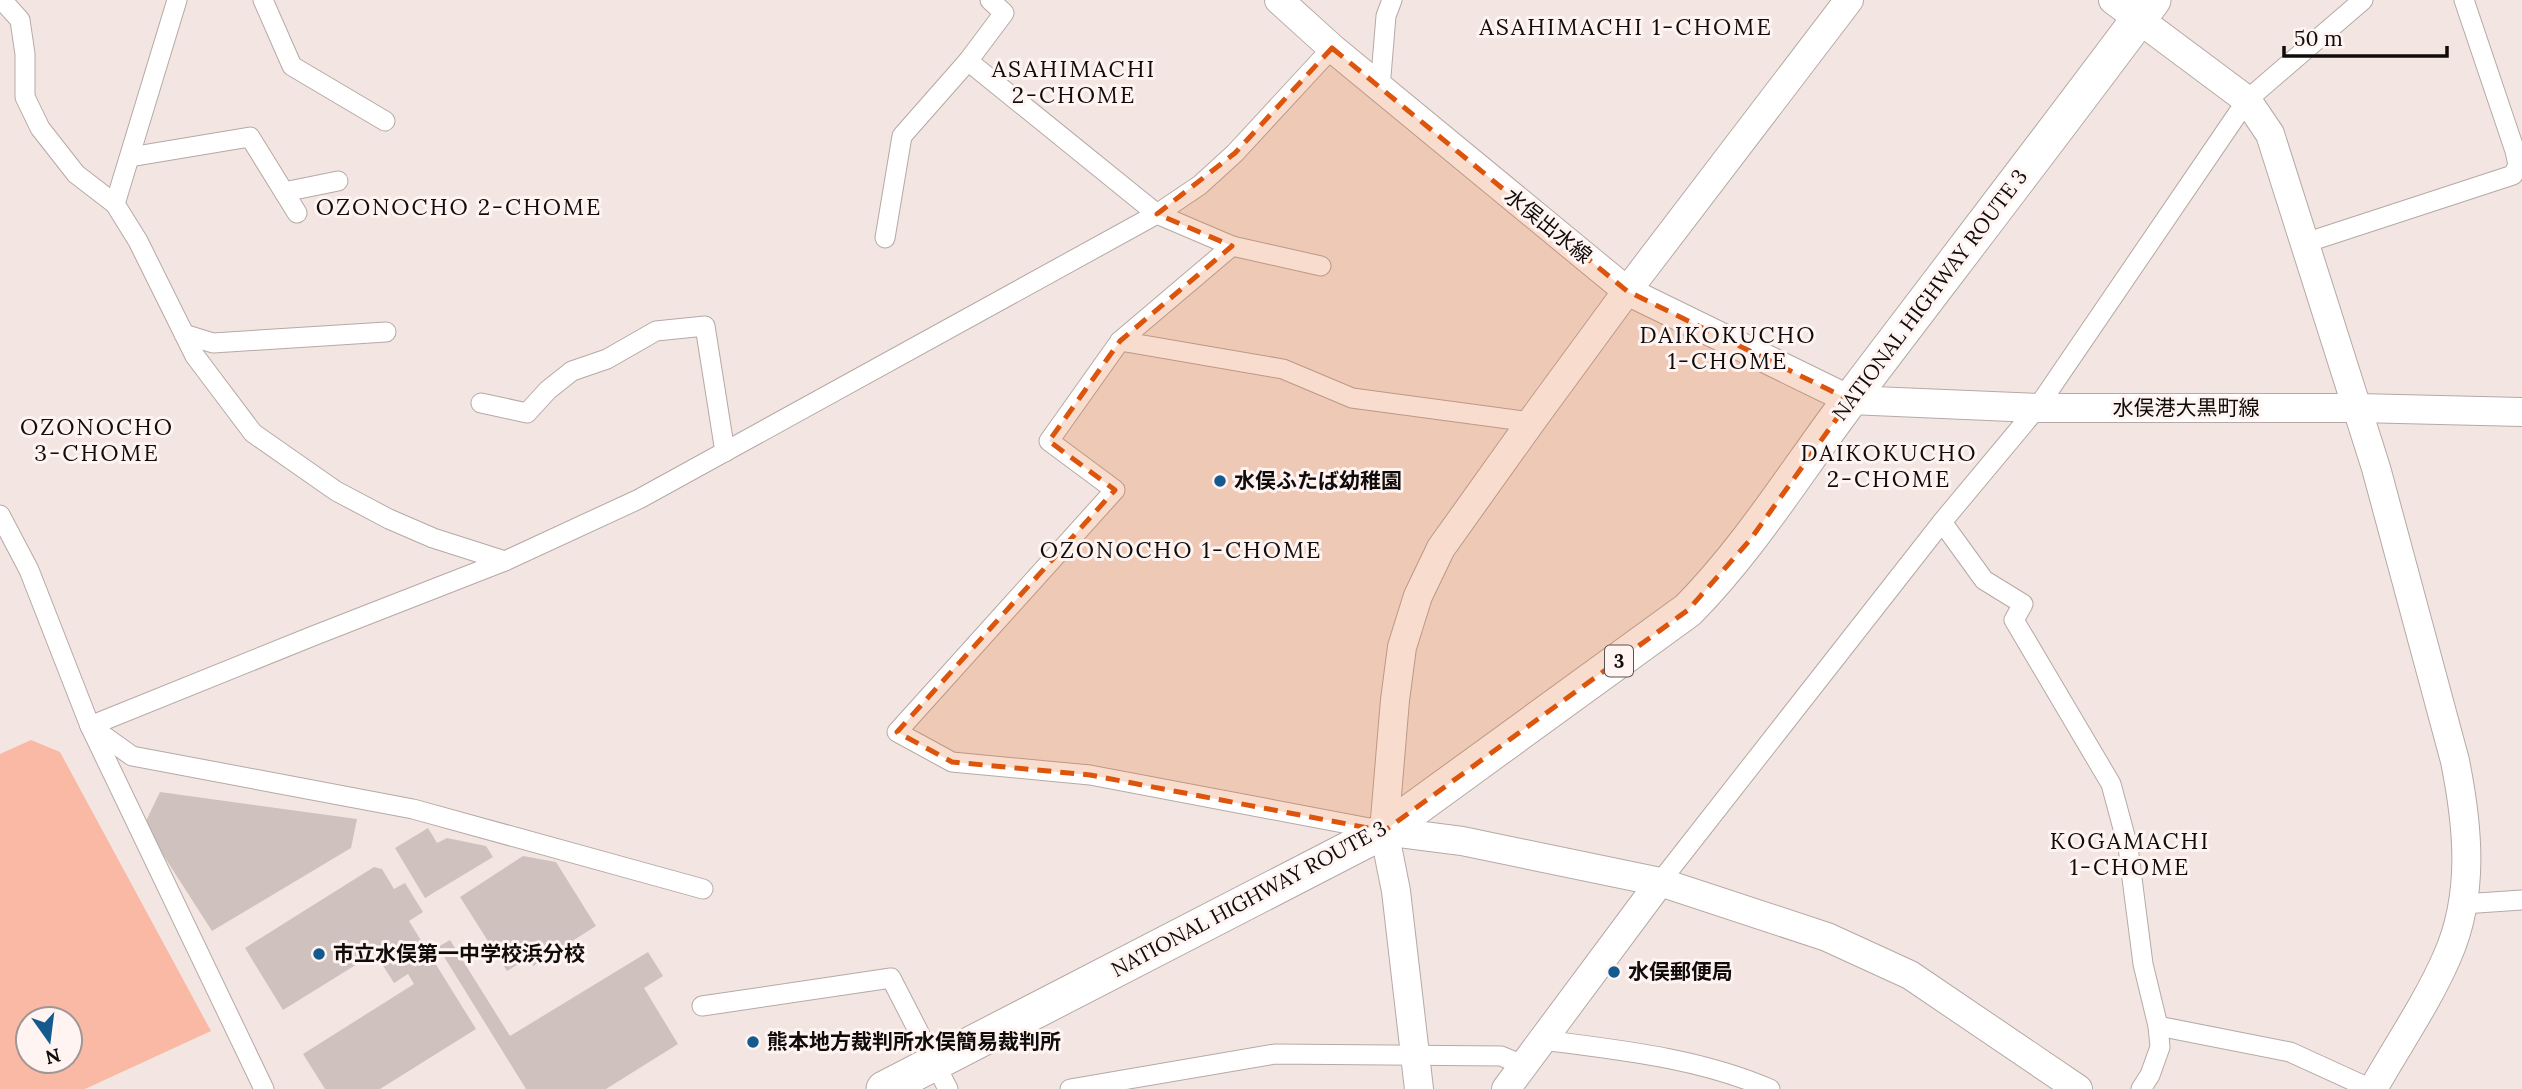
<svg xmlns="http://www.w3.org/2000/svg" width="2522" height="1089" font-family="Lora,'Noto Sans JP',serif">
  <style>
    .green { fill: #fab9a5; fill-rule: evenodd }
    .building { fill: #cfc2be }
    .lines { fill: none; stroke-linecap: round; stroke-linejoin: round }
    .street-casing { stroke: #b6a9a5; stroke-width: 21 }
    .secondary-casing { stroke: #b6a9a5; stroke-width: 30 }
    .highway-casing { stroke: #b6a9a5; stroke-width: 37 }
    .street { stroke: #fff; stroke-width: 19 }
    .secondary { stroke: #fff; stroke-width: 28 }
    .highway { stroke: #fff; stroke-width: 35 }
    .marked { fill: #dd550c; fill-opacity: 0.2; stroke: #dd550c; stroke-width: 5; stroke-dasharray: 14 9; stroke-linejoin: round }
    .poi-dot { fill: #155a8f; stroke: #fff4f1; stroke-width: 2.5 }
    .labels { text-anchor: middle; stroke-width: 6; stroke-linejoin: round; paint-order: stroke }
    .shield { fill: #fff4f1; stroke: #585250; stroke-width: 2 }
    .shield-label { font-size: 19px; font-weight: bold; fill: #100c0b }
    .street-label { font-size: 21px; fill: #100c0b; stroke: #fff4f1 }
    .poi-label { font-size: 21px; font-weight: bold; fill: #100c0b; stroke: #fff4f1; text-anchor: start }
    .neighbourhood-label { font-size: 23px; letter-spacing: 2px; fill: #100c0b; stroke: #fff4f1 }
  </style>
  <rect width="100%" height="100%" fill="#f3e6e2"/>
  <path class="green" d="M31 740 60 752 211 1031 85 1089H0V754ZM28 1019H70V1061H28Z"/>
  <g class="building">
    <polygon points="160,792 357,819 351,848 212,931 144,825"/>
    <polygon points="428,828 437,843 447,838 486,846 493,857 425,898 395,848"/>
    <polygon points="523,856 556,862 596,926 533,966 528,958 507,971 460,897"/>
    <polygon points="374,867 382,869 394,889 405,883 423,912 409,921 476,1029 380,1089 325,1089 303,1054 414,984 408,974 394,983 375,953 283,1010 245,948"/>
    <polygon points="450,940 510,1036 648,952 663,976 644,988 678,1044 606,1089 526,1089 438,947"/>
  </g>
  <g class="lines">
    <g class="street-casing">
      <g id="street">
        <polyline points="2,0 20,20 25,54 25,97 40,128 76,174 115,204 138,241 195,356 253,433 336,491 389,519 433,538 505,561"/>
        <polyline points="263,0 292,66 385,121"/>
        <polyline points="990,0 1004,13 968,61 1157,214 1232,246 1120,341 1049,441 1115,490 897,732 952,762 1090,775 1380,830"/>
        <polyline points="1380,88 1386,16 1392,0"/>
        <polyline points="130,157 250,137 297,213"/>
        <polyline points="284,192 338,181"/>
        <polyline points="115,204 177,0"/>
        <polyline points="885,238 902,136 968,61"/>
        <polyline points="2305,243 2513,175 2518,165 2515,151 2464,0"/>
        <polyline points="1232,246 1321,266"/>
        <polyline points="184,334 213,343 386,332"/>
        <polyline points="1120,341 1283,369 1352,398 1531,422"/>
        <polyline points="481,403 527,413 548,390 572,371 607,359 656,331 705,326 725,452"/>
        <polyline points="0,515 29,570 90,726 264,1089"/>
        <polyline points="1942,522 1984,580 2023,604 2014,620 2111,784 2128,847 2143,964 2158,1026 2160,1047 2150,1075 2141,1089"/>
        <polyline points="90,726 313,636 505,561 639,499 1157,214 1200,185 1235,153 1332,48"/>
        <polyline points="90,726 132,756 413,809 703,889"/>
        <polyline points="1660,882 1942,522 2037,408 2247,100 2363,0"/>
        <polyline points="2463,904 2522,900"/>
        <polyline points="702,1006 891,978 948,1089"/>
        <polyline points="2158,1026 2290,1052 2371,1089"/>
        <path d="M1543 1040C1619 1050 1699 1058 1770 1089"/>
        <polyline points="1070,1089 1275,1054 1501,1056 1525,1066"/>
      </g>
    </g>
    <g class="secondary-casing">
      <g id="secondary">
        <polyline points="1279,0 1332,48 1627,291 1850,400 2037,408 2358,408 2522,412"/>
        <path d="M2113 0 2247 100 2270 134 2376 468 2455 761C2468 826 2475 894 2447 957 2427 1003 2397 1046 2373 1089"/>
        <polyline points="1384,831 1462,841 1660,882 1827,937 1910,975 2078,1089"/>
        <polyline points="1419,1089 1396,891 1384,831 1395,700 1402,647 1418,596 1441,548 1531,422 1627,291 1849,0"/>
        <polyline points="1506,1089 1660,882"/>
      </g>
    </g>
    <g class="highway-casing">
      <path id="highway" d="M884 1089 1384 831 1688 610C1752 545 1798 468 1853 396 1953 264 2054 133 2153 0"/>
    </g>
    <use href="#street" class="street"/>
    <use href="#secondary" class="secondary"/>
    <use href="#highway" class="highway"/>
  </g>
  <path class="marked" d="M1332 48 1627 291 1850 400 1750 540 1688 610 1384 831 1090 775 952 762 897 732 1115 490 1049 441 1120 341 1232 246 1157 214 1235 153Z"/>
  <g class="poi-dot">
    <circle cx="1220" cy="481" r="7"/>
    <circle cx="319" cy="954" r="7"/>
    <circle cx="1614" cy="972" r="7"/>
    <circle cx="753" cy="1042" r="7"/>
  </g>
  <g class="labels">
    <rect class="shield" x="1605" y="645.5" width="28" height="31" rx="5"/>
    <g class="shield-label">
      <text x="1619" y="668">3</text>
    </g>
    <g class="street-label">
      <text transform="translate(1548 226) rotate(39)" y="7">水俣出水線</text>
      <text transform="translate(1930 295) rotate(-53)" y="7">NATIONAL HIGHWAY ROUTE 3</text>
      <text x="2186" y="415">水俣港大黒町線</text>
      <text transform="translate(1249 899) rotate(-28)" y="7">NATIONAL HIGHWAY ROUTE 3</text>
    </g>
    <g class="poi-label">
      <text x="1234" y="488">水俣ふたば幼稚園</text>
      <text x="333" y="961">市立水俣第一中学校浜分校</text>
      <text x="1628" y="979">水俣郵便局</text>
      <text x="767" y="1049">熊本地方裁判所水俣簡易裁判所</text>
    </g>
    <g class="neighbourhood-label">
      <text x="1626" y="35">ASAHIMACHI 1-CHOME</text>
      <text x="1074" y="77">ASAHIMACHI<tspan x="1074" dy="26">2-CHOME</tspan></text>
      <text x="459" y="215">OZONOCHO 2-CHOME</text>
      <text x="1728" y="343">DAIKOKUCHO<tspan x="1728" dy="26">1-CHOME</tspan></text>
      <text x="97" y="435">OZONOCHO<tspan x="97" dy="26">3-CHOME</tspan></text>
      <text x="1889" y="461">DAIKOKUCHO<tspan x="1889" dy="26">2-CHOME</tspan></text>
      <text x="1181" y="558">OZONOCHO 1-CHOME</text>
      <text x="2130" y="849">KOGAMACHI<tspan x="2130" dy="26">1-CHOME</tspan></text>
    </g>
  </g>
  <g transform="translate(49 1040) rotate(166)"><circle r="33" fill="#fff4f1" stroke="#9f9795" stroke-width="2"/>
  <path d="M0-5L12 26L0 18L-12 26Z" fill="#155a8f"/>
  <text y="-10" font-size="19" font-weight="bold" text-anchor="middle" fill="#100c0b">N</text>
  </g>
  <path d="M2284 46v10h163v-10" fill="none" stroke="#100c0b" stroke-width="3.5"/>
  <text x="2294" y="46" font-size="21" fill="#100c0b" stroke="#fff4f1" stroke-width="5" paint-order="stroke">50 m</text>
</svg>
